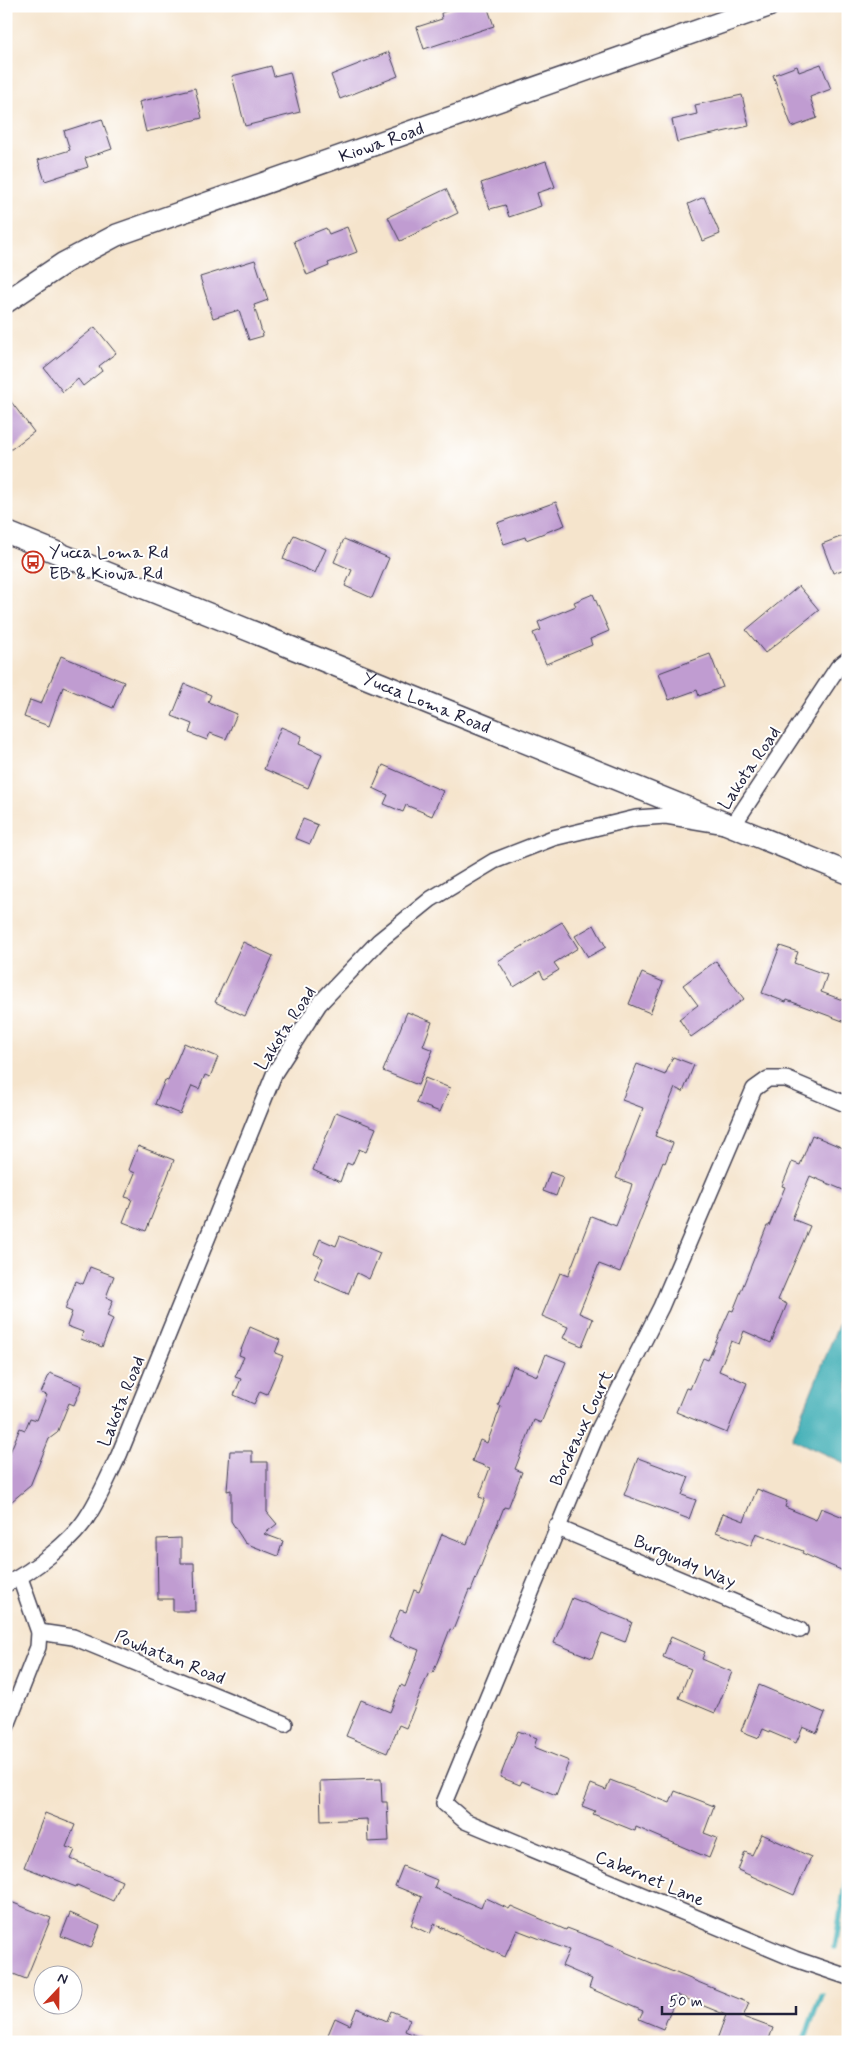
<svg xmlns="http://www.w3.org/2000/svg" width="854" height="2048" font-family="Mynerve,sans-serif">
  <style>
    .water { fill: #39abb2; stroke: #2e6676 }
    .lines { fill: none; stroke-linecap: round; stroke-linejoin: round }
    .stream { stroke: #39abb2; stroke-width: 5.5 }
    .building { fill: #c09cd1 }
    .street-casing { stroke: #423f51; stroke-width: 18 }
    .secondary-casing { stroke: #423f51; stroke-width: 24 }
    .street { stroke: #fff; stroke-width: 15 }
    .secondary { stroke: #fff; stroke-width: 21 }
    .labels { text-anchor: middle; stroke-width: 4; stroke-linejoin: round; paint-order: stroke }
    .street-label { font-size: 18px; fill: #22223b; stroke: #fff }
    .poi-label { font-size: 18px; fill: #22223b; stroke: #fff; text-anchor: start }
  </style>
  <rect width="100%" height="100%" fill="#fff"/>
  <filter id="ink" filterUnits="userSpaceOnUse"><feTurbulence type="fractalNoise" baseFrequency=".02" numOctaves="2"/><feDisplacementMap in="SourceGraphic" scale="10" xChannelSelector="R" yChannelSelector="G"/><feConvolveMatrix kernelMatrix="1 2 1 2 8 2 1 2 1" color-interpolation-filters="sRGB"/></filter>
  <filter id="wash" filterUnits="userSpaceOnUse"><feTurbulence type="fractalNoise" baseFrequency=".0096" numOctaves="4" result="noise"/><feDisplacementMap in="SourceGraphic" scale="20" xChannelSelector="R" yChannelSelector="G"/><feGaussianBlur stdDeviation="1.12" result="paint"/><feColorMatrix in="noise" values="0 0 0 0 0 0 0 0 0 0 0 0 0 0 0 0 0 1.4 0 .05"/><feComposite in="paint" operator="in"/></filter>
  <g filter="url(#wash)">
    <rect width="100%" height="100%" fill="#f5e4cc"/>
    <polygon class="water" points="848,1301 848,1465 792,1439"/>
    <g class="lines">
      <g class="stream">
        <polyline points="835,1947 848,1868"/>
        <polyline points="803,2042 821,1995"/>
      </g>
    </g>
    <g id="blocks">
      <g class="building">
        <polygon points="461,6 487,6 494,26 424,49 417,27 442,19 441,13"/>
        <polygon points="389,52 398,76 340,99 331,75"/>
        <polygon points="821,64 831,89 810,97 817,118 792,127 773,75 797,66 799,72"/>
        <polygon points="271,66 274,76 290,72 300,112 245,126 232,76"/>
        <polygon points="195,88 202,118 146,132 139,102"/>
        <polygon points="742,95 749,126 677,142 672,120 697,114 695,105"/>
        <polygon points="102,119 112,149 85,158 88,167 45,181 38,160 70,150 64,131"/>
        <polygon points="546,161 555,187 537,193 541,206 509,217 505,205 490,209 481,183"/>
        <polygon points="446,189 458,213 400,241 388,217"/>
        <polygon points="704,197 720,234 703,241 688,204"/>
        <polygon points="347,227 357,252 328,263 329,266 307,275 294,241 326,228 329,234"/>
        <polygon points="255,260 268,300 254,305 263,336 249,340 239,310 213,318 200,277"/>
        <polygon points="95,327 116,353 99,366 102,371 83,386 78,379 63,392 44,368"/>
        <polygon points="6,395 34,432 6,453"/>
        <polygon points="556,502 565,525 526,540 525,537 504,544 497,523"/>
        <polygon points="848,534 848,568 833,573 822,544"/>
        <polygon points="294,535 326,549 315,573 283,559"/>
        <polygon points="344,539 389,558 372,598 345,586 352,570 334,562"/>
        <polygon points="799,586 819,610 765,653 746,630"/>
        <polygon points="593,594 609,631 590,639 592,645 546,664 533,633 541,630 538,622 576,606 574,602"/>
        <polygon points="710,654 723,687 699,696 697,690 669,700 659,673"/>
        <polygon points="61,656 124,682 113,708 63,687 49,726 24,717 30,700 41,704"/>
        <polygon points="185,684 211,695 208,702 237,714 226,739 210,733 207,740 189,733 192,724 172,716"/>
        <polygon points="281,727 302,736 299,744 322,754 308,788 264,769"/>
        <polygon points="383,765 443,791 432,816 406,805 403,812 384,804 388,795 373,788"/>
        <polygon points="303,819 318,825 310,844 295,838"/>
        <polygon points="562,922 578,948 554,963 559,970 544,979 540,971 514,987 498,961"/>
        <polygon points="594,925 606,947 588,957 575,936"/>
        <polygon points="243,942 273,956 245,1016 215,1002"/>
        <polygon points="780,946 798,952 794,963 827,975 821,992 848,1002 848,1023 787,1000 786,1002 762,993"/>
        <polygon points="716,961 744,999 691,1037 679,1019 698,1005 683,985"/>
        <polygon points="642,973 663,982 650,1013 629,1004"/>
        <polygon points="407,1012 432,1022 423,1046 433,1050 418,1085 383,1071"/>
        <polygon points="184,1043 218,1057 210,1077 205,1075 199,1089 192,1086 180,1114 155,1104 165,1080 168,1081"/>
        <polygon points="673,1057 694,1065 683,1092 675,1088 655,1136 673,1143 665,1163 663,1162 620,1272 599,1264 579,1313 593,1319 582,1346 563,1338 568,1327 542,1316 560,1273 568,1276 591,1216 616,1226 630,1191 632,1184 616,1178 643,1108 622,1100 637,1064 665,1075"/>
        <polygon points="425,1078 450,1088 440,1112 416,1103"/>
        <polygon points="336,1112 376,1128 366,1152 359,1149 352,1165 347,1163 340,1182 313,1170"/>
        <polygon points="812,1135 848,1150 848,1192 810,1176 792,1219 810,1226 778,1300 787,1304 771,1343 744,1331 739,1344 731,1341 719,1371 747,1383 727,1433 676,1412 686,1388 690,1389 703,1358 708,1360 730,1310 733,1311 767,1226 769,1226 785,1187 782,1186 792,1162 800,1165"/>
        <polygon points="138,1146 174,1160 146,1231 123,1222 132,1199 125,1197 135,1173 129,1170"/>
        <polygon points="550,1172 563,1177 556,1196 543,1191"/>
        <polygon points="340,1236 380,1253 369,1279 357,1273 348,1294 314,1279 323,1258 314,1254 320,1239 336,1246"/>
        <polygon points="90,1267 114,1276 106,1297 113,1300 107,1316 113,1319 102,1347 81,1339 83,1332 67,1326 72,1312 65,1309 76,1281 83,1284"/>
        <polygon points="250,1327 280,1340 275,1353 283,1356 267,1394 260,1391 254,1404 234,1395 241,1379 235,1377 244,1357 239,1355"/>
        <polygon points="546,1354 566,1362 541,1423 534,1420 515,1469 522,1472 508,1508 504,1507 471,1591 469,1590 453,1630 450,1629 433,1673 429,1672 406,1728 399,1725 387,1753 346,1736 361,1700 390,1712 401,1685 405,1687 419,1650 389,1638 400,1610 406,1612 414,1590 419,1592 442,1534 467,1544 485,1499 479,1497 490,1468 472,1461 480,1440 487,1443 501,1406 498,1405 513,1366 537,1376"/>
        <polygon points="50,1373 82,1386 74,1405 69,1403 57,1433 49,1439 30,1486 6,1506 6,1462 20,1428 25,1430 30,1418 37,1420 47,1395 41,1393"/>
        <polygon points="230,1451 252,1451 252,1462 267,1462 267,1512 277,1524 264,1534 283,1541 278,1556 245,1543 231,1521 231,1490 227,1491"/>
        <polygon points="638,1458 689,1477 682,1495 696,1500 689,1519 624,1495"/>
        <polygon points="757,1489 787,1501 785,1507 816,1520 821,1508 848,1519 848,1573 802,1553 803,1551 756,1533 751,1546 716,1532 723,1513 744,1521"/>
        <polygon points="181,1538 181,1563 194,1563 195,1611 173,1611 173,1599 158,1599 157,1539"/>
        <polygon points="572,1598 632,1622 625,1642 602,1633 592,1658 554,1643"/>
        <polygon points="671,1637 705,1652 702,1659 732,1672 715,1713 679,1698 691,1669 663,1657"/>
        <polygon points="759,1685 825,1713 817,1733 803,1727 796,1743 763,1729 759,1738 741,1731"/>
        <polygon points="518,1731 537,1738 534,1747 569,1761 556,1795 522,1781 520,1785 500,1777"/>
        <polygon points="381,1779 382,1802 387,1802 389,1841 368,1842 367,1819 321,1821 320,1781"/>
        <polygon points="610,1780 670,1803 675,1791 714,1806 704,1833 717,1838 709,1858 636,1827 635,1831 593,1814 595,1811 582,1806 591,1784 606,1790"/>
        <polygon points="45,1813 75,1825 66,1847 75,1850 71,1859 122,1881 113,1901 77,1885 76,1887 24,1867"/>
        <polygon points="762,1834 811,1857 794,1895 738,1870 745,1852 752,1855"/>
        <polygon points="403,1866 437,1880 434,1888 481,1908 485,1898 509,1909 511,1906 566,1930 567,1928 625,1950 625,1952 749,2003 743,2017 773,2028 768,2042 716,2042 726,2015 677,1995 663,2029 639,2019 643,2011 589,1988 592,1979 562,1966 569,1950 517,1930 505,1957 434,1924 430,1934 411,1925 422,1897 395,1886"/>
        <polygon points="11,1902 51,1918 26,1979 6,1971 6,1915"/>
        <polygon points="70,1913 100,1926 91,1948 61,1936"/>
        <polygon points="357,2008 387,2021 391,2011 410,2019 405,2031 431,2042 339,2042 327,2037 335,2018 350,2025"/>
      </g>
    </g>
  </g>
  <g filter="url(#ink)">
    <use href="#blocks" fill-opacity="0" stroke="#423f51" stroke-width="1"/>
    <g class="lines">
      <g class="street-casing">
        <g id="street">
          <polyline points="848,1105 786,1079 768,1079 754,1089 661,1307 597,1433 444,1803 465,1821 795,1959 848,1977"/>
          <polyline points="556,1527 800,1630"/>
          <path d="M6 1584C32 1572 75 1539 89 1514 101 1495 109 1475 119 1455L275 1072 319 1004 379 941 431 899 494 861 553 838 636 818 666 816 732 827 838 667 848 659"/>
          <polyline points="39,1632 73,1637 285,1724"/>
          <polyline points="6,1728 38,1647 39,1632 20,1578"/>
        </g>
      </g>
      <g class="secondary-casing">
        <g id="secondary">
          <path id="s1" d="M6 302 64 263 117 235 768 6"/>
          <path id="s2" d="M6 532 848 873"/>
        </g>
      </g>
      <use href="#street" class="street"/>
      <use href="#secondary" class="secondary"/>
    </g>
  </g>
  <defs>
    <g id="bus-ring" transform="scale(1.125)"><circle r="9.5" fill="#fff" stroke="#c8321e" stroke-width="1.5"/><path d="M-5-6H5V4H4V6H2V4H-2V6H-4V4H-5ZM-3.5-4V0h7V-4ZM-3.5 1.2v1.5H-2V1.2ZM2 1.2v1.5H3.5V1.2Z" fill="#c8321e"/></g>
  </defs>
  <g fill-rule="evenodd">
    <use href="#bus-ring" x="33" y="562"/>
  </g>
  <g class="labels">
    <g class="street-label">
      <text dy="6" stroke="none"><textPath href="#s1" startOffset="410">Kiowa Road</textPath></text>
      <text dy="6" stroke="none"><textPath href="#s2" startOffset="454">Yucca Loma Road</textPath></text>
      <text transform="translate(749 768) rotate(-56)" y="6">Lakota Road</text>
      <text transform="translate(285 1028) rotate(-57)" y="6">Lakota Road</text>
      <text transform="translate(121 1401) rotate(-68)" y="6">Lakota Road</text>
      <text transform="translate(581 1428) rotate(-65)" y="6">Bordeaux Court</text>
      <text transform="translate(685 1561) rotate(23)" y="6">Burgundy Way</text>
      <text transform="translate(170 1657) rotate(22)" y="6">Powhatan Road</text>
      <text transform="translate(650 1878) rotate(23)" y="6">Cabernet Lane</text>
    </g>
    <g class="poi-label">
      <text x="49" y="558">Yucca Loma Rd<tspan x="49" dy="21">EB &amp; Kiowa Rd</tspan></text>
    </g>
  </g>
  <rect width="854" height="2048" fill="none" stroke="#fff" stroke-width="25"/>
  <g transform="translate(58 1990) rotate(22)"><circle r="24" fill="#ffffff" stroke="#a7a7b1"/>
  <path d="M0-4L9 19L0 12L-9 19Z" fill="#c8321e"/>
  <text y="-8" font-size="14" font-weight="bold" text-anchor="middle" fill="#22223b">N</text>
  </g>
  <path d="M662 2006v8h134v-8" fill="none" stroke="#22223b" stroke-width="2.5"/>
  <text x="669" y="2006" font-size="15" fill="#22223b" stroke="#ffffff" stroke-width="4" paint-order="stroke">50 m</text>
</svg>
